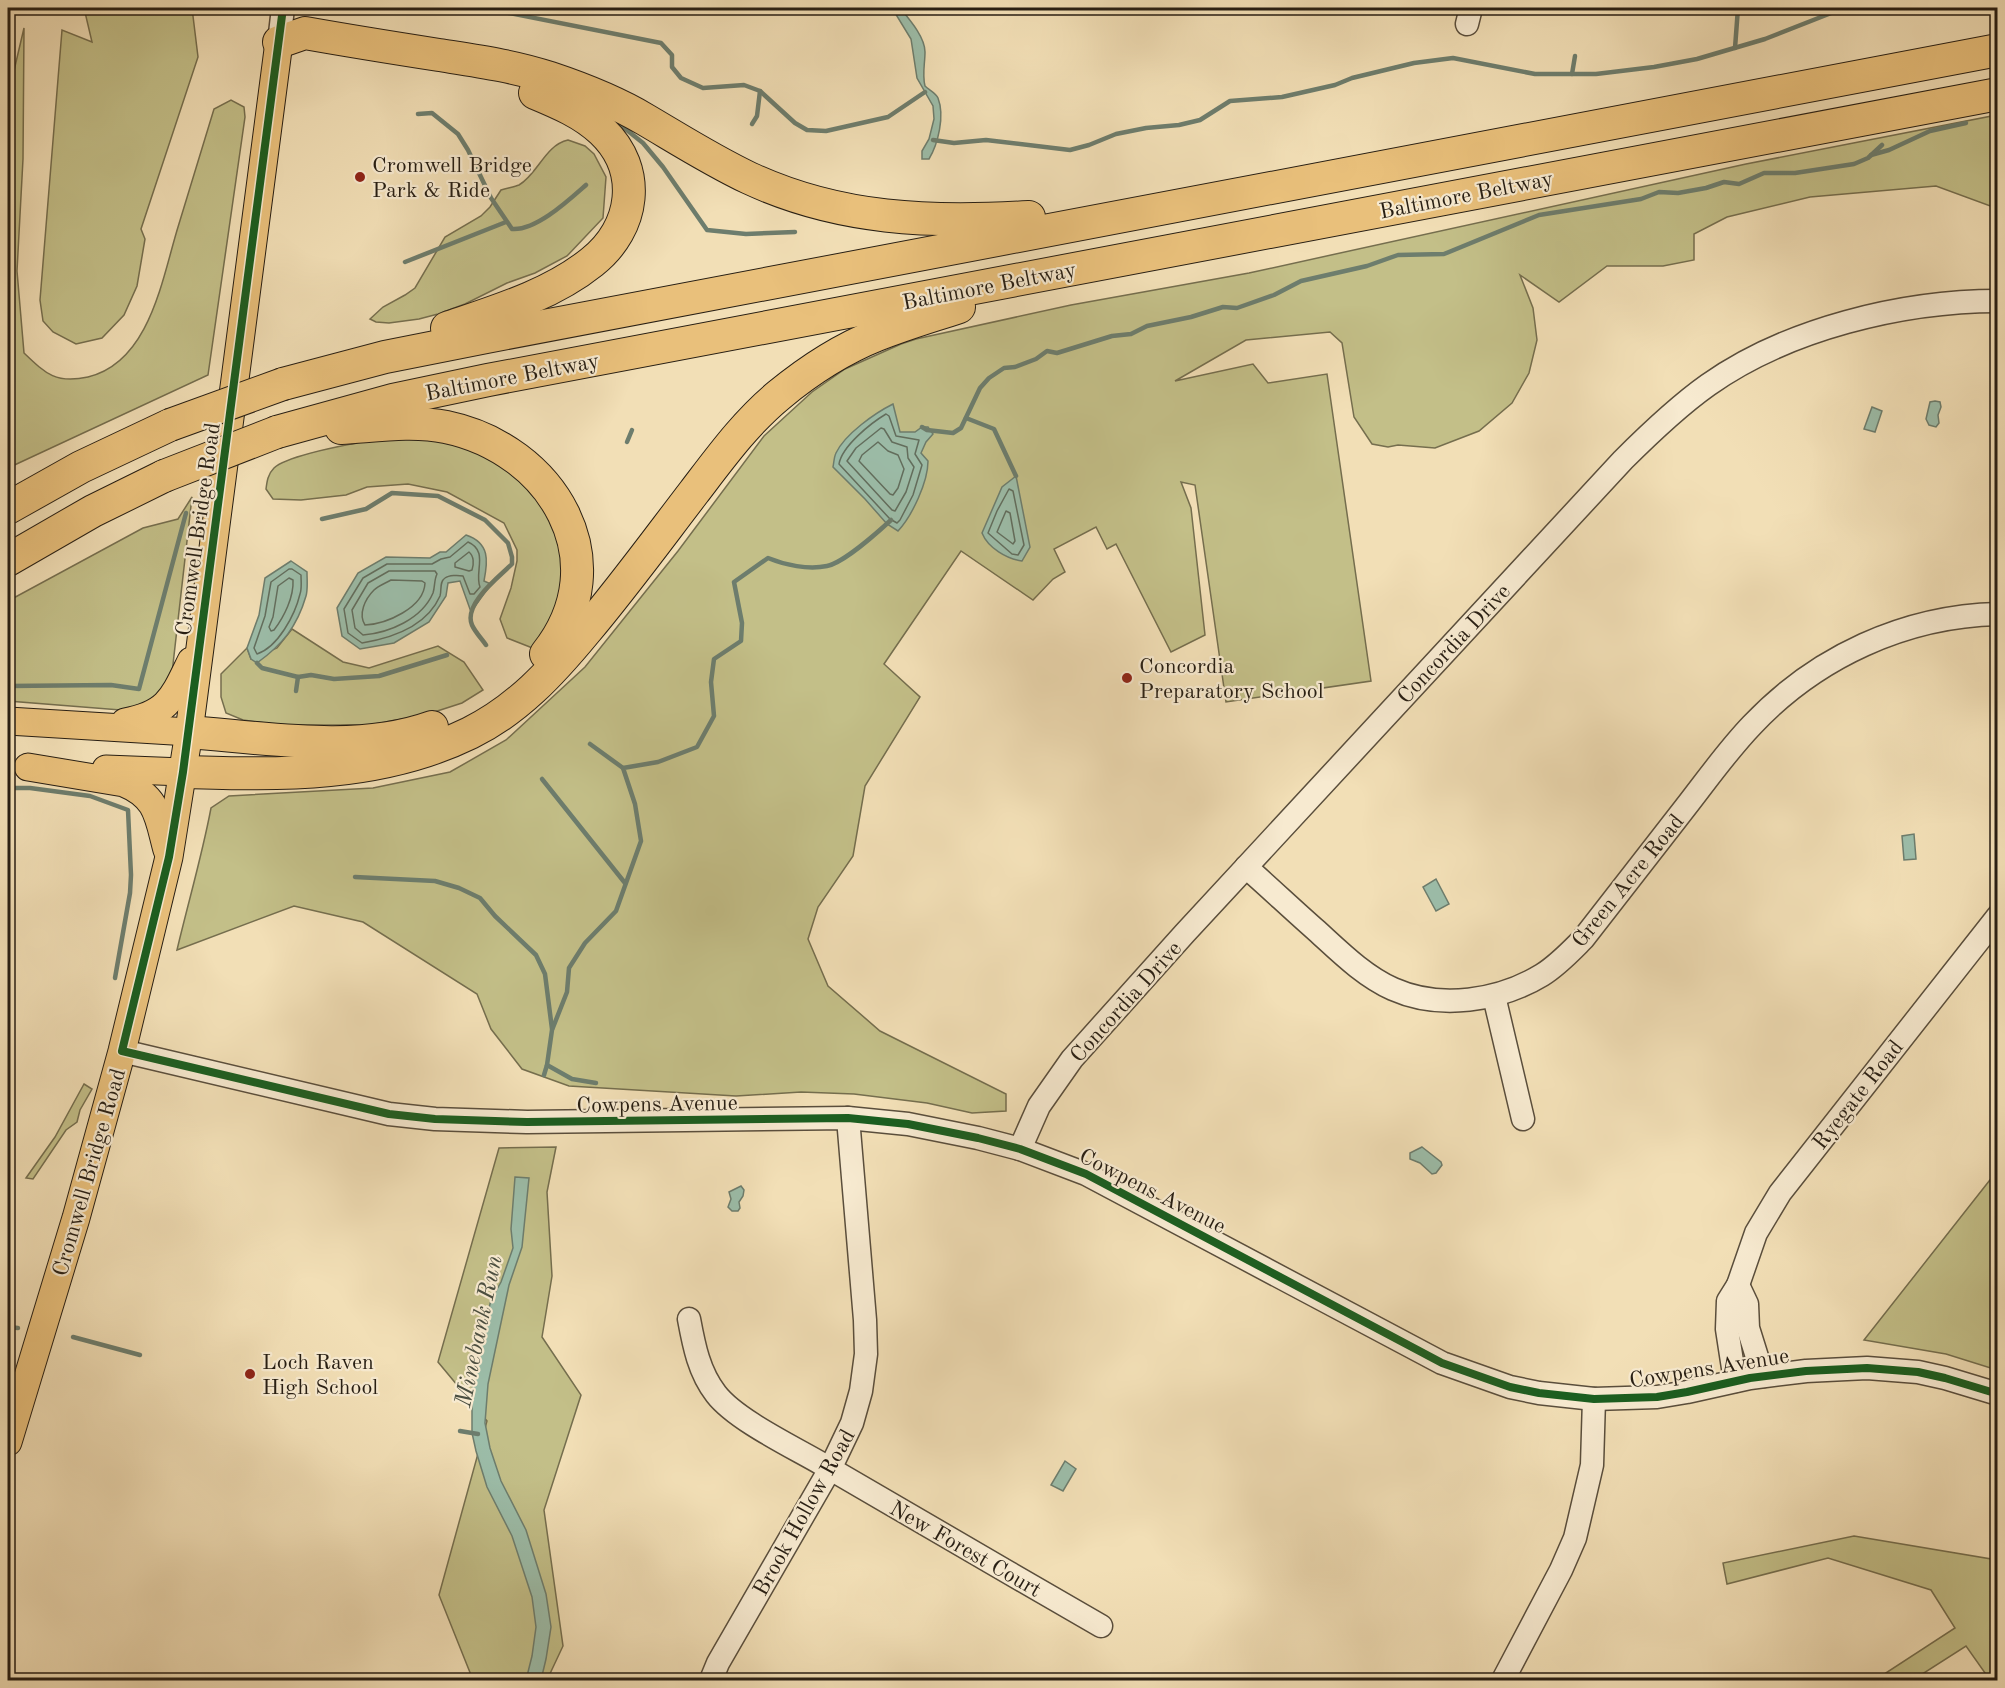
<svg xmlns="http://www.w3.org/2000/svg" width="2005" height="1688" font-family="'Old Standard TT',serif">
  <style>
    .green { fill: #c3bf88; stroke: #756e4e; stroke-width: 1.5 }
    .water { fill: #9cbda9; stroke: #6d7d6d; stroke-width: 1.5 }
    .lines { fill: none; stroke-linecap: round; stroke-linejoin: round }
    .shore { stroke: #626e5e; stroke-width: 1.5 }
    .stream { stroke: #6d7d6d; stroke-width: 4.5 }
    .minor-casing { stroke: #5a4e3c; stroke-width: 25 }
    .major-casing { stroke: #271e13; stroke-width: 29 }
    .highway-casing { stroke: #271e13; stroke-width: 34 }
    .minor { stroke: #f7ead0; stroke-width: 22 }
    .major { stroke: #e9c07b; stroke-width: 27 }
    .highway { stroke: #e9c07b; stroke-width: 32 }
    .highway-bridge-casing { stroke: #271e13; stroke-width: 34; stroke-linecap: butt }
    .highway-bridge { stroke: #e9c07b; stroke-width: 32 }
    .cycleway-casing { stroke: #f7ead0; stroke-width: 11 }
    .cycleway { stroke: #1b5e20; stroke-width: 8 }
    .poi-dot { fill: #8f2418; stroke: #f7ead0; stroke-width: 2 }
    .labels { text-anchor: middle; stroke-width: 4.5; stroke-linejoin: round; paint-order: stroke }
    .poi-label { font-size: 22px; fill: #271e13; stroke: #f7ead0; text-anchor: start }
    .street-label { font-size: 22px; fill: #271e13; stroke: #f7ead0 }
    .water-label { font-size: 24px; font-style: italic; fill: #4a4e40; stroke: #f7ead0 }
  </style>
  <rect width="100%" height="100%" fill="#f2dfb6"/>
  <filter id="stains"><feTurbulence type="fractalNoise" baseFrequency=".00333" numOctaves="4"/><feColorMatrix values="0 0 0 0 .2 0 0 0 0 .09 0 0 0 0 .02 0 0 0 .5 -.17"/></filter>
  <radialGradient id="worn" r=".72"><stop offset=".6" stop-color="#630" stop-opacity="0"/><stop offset="1" stop-color="#630" stop-opacity=".3"/></radialGradient>
  <g class="green">
    <polygon points="84,8 192,8 198,57 141,229 145,239 137,286 124,315 102,338 76,344 53,332 43,321 40,300 62,30 92,42"/>
    <path d="M24 28 23 159 17 271 24 353C46 374 56 384 88 377 150 362 162 279 178 227 190 188 202 148 214 109L231 100 244 107 245 117 208 375 8 468V96Z"/>
    <path d="M1997 115V206L1993 207 1936 186 1810 197 1727 217 1694 234V260L1663 266H1607L1559 302 1520 275 1533 308 1537 340 1529 373 1512 403 1479 431 1435 448 1398 445 1388 447 1372 444 1354 417 1342 343 1330 332 1246 340 1175 381 1253 364 1268 383 1327 374 1371 681 1226 702 1195 485 1181 482 1191 508 1205 635 1171 652 1116 544 1107 549 1096 527 1054 549 1065 572 1053 579 1033 600 961 551 884 664 920 697 865 786 853 856 818 907 808 939 828 986 880 1031 1006 1094V1111L972 1113 927 1103 854 1094 801 1092 736 1096 569 1086 522 1069 491 1029 477 994 363 922 294 906 177 950C188 903 202 856 211 808L229 796 373 788 450 772 506 740 585 667 678 551 764 436 812 392 845 369 901 344 916 339 1071 305 1249 273 1746 164Z"/>
    <path d="M568 140 585 146 594 154 606 177 603 218 567 256 535 273 507 283 465 304 438 314 419 319 389 323 376 322 370 319 383 307 405 295 415 288 445 237 481 216 490 207 501 190C507 188 514 187 519 185 538 174 545 145 568 140Z"/>
    <path d="M396 436 457 443 494 460 529 486 550 511 565 554V590L535 649 507 638 500 619 511 588 517 561V550L504 523 447 492 408 484 367 487 346 495 301 500 273 499 266 489C267 481 268 474 274 468 289 453 372 440 396 436Z"/>
    <polygon points="192,497 172,673 166,690 133,711 8,701 8,601 143,528 178,519"/>
    <polygon points="292,629 343,662 369,668 438,646 464,662 483,690 462,703 425,715 369,725 281,725 243,720 226,713 221,697 221,674 247,648 251,659 277,648"/>
    <polygon points="84,1084 92,1089 80,1110 77,1122 66,1130 33,1179 26,1178 55,1137"/>
    <polygon points="556,1147 547,1192 552,1276 542,1337 581,1395 544,1510 563,1646 547,1680 473,1680 439,1595 487,1421 438,1362 499,1148"/>
    <polygon points="1997,1171 1997,1370 1946,1354 1864,1340"/>
    <polygon points="1854,1536 1997,1560 1997,1680 1990,1680 1966,1646 1913,1680 1875,1680 1955,1628 1931,1590 1828,1558 1727,1584 1723,1563"/>
  </g>
  <g class="water">
    <path d="M892 8H900C909 19 925 37 925 52 925 64 922 74 925 86 929 90 936 93 938 98 945 116 938 144 929 159H922V151L929 139 934 119 933 106 917 78 911 39Z"/>
    <polygon points="1935,401 1940,402 1941,407 1938,415 1939,423 1936,427 1929,425 1926,419 1930,402"/>
    <path d="M893 404 900 432H915L922 427H928L933 434 926 442 921 453 928 461C928 482 912 516 898 531L887 524 865 499 833 467C834 462 834 457 836 453 845 434 875 413 893 404Z"/>
    <polygon points="1872,407 1882,411 1875,432 1864,429"/>
    <path d="M1016 476 1030 547 1022 561C1007 559 988 548 982 533L1002 487Z"/>
    <path d="M466 535C490 543 488 561 484 581L491 584 471 612 460 581 448 583 446 596 429 622 394 643 360 649 342 636 337 608 358 573 386 557 430 558 440 552H446Z"/>
    <path d="M291 561 307 572C307 580 308 589 306 596 297 627 282 645 257 663L251 659 247 648 259 615 265 578Z"/>
    <polygon points="1914,834 1916,859 1904,860 1902,836"/>
    <polygon points="1436,879 1449,904 1436,911 1423,887"/>
    <polygon points="1422,1147 1441,1162 1442,1165 1436,1173 1432,1174 1420,1163 1410,1159 1410,1153"/>
    <polygon points="515,1177 529,1178 522,1247 509,1285 488,1384 485,1423 490,1448 501,1481 526,1530 546,1594 551,1627 546,1659 541,1680 526,1680 532,1656 536,1627 532,1597 512,1536 487,1487 476,1451 472,1433 472,1389 488,1312 491,1300 501,1282 513,1248 511,1229"/>
    <polygon points="741,1186 744,1190 743,1196 739,1202 740,1208 738,1211 732,1211 728,1207 731,1199 729,1192"/>
    <polygon points="1065,1461 1076,1469 1063,1491 1051,1485"/>
  </g>
  <g class="lines">
    <g class="shore">
      <path d="M886 414 889 416 896 436 919 440 915 454 922 465 913 495 900 520 897 523 890 519 839 464C842 446 871 423 886 414Z"/>
      <polygon points="881,428 884,429 892,442 907,447 908,458 914,467 906,492 895,511 892,510 847,461 856,448"/>
      <polygon points="878,442 888,451 898,455 904,469 898,488 893,495 890,494 859,461 862,455"/>
      <polygon points="1009,489 1013,491 1024,545 1018,555 1012,554 988,533 997,511"/>
      <polygon points="1006,511 1010,513 1015,541 1013,544 997,532"/>
      <path d="M468 542C489 551 474 572 480 587L474 594H470L463 576C458 575 449 575 445 578 439 582 442 590 440 596 427 626 392 638 362 643L348 633 344 609 363 578 387 564H432L441 559 450 557Z"/>
      <path d="M469 552C474 556 474 564 472 570L469 571 455 567V563Z"/>
      <path d="M289 569H292L301 575C301 581 302 589 300 594 295 615 278 647 257 654L254 648 265 616 271 582Z"/>
      <path d="M389 571H435L437 574C434 580 435 587 433 593 422 619 389 633 363 635L355 628 352 610 368 583Z"/>
      <path d="M289 578 293 580C294 597 284 617 274 630L271 631 269 627 273 617 278 586Z"/>
      <path d="M391 580 422 581 425 583C424 608 386 624 365 625 358 614 365 599 374 590 378 586 386 583 391 580Z"/>
    </g>
    <g class="stream">
      <polyline points="484,8 661,43 672,55 672,67 681,78 703,88 744,85 760,91 795,123 807,130 826,131 888,117 925,92"/>
      <polyline points="1735,48 1738,8"/>
      <polyline points="1572,74 1575,56"/>
      <path d="M418 114 432 113 458 134 468 150 491 198 512 229C536 231 569 200 586 185"/>
      <polyline points="613,119 643,143 663,167 707,230 746,234 795,232"/>
      <polyline points="752,124 757,116 760,91"/>
      <polyline points="933,140 954,143 986,140 1070,150 1089,145 1116,134 1146,128 1179,125 1200,120 1230,101 1282,97 1335,85 1352,78 1414,63 1453,58 1535,74 1596,74 1654,67 1697,59 1765,39 1844,8"/>
      <polyline points="1871,155 1889,150 1930,131 1966,123"/>
      <polyline points="405,262 506,222"/>
      <polyline points="966,418 994,429 1016,476"/>
      <polyline points="922,427 927,430 953,433 961,428 980,388 989,378 1004,368 1015,367 1036,359 1047,351 1057,353 1112,336 1131,334 1147,326 1191,317 1223,307 1237,308 1274,295 1301,281 1367,266 1398,255 1444,254 1539,215 1641,199 1659,192 1678,193 1706,188 1724,182 1739,184 1764,173 1795,173 1854,164 1868,158 1882,145"/>
      <polyline points="627,442 632,430"/>
      <path d="M322 519 366 509 392 493 438 496 485 520 508 543 512 557V564C499 577 463 604 472 625 475 632 482 639 486 645"/>
      <polyline points="257,663 262,668 298,677 311,675 334,679 379,676 447,655"/>
      <polyline points="8,686 111,685 139,689 186,513"/>
      <polyline points="296,691 298,677"/>
      <polyline points="590,744 623,768"/>
      <polyline points="542,779 625,883"/>
      <polyline points="8,788 30,788 90,796 128,810 131,875 130,893 115,978"/>
      <polyline points="355,877 435,881 459,888 480,898 495,916 536,955 545,974 552,1029"/>
      <polyline points="547,1065 572,1079 596,1083"/>
      <path d="M544 1075 547 1065 552 1030 567 992 569 968 585 943 616 911 641 841 635 804 623 768 658 762 697 747 714 716 711 682 714 659 741 641 742 623 734 582 768 558C785 565 808 570 827 566 843 563 878 532 891 520"/>
      <polyline points="8,1327 18,1328"/>
      <polyline points="73,1337 140,1355"/>
      <polyline points="460,1431 478,1434"/>
    </g>
    <g class="minor-casing">
      <g id="minor">
        <polyline points="1467,24 1471,8"/>
        <polyline points="279,42 283,8"/>
        <path d="M1246 867C1270 888 1293 910 1317 931 1340 952 1364 976 1393 989 1440 1010 1499 1001 1542 975 1558 965 1570 952 1583 939 1616 897 1648 855 1681 813 1704 784 1726 752 1752 725 1816 657 1905 616 1998 614"/>
        <polyline points="1494,996 1523,1119"/>
        <polyline points="122,1051 389,1114 435,1119 527,1122 848,1118 908,1124 978,1138 1020,1149 1086,1174 1442,1363 1510,1387 1539,1393 1594,1399 1657,1397 1687,1392 1750,1378 1806,1371 1867,1368 1918,1372 1945,1378 1998,1394"/>
        <path d="M1020 1149 1039 1106 1072 1059 1185 933 1623 460C1650 433 1677 407 1708 385 1787 329 1902 301 1998 301"/>
        <polyline points="1738,1285 1747,1304 1748,1328 1763,1376"/>
        <path d="M689 1319C694 1346 699 1372 716 1394 736 1420 793 1447 822 1464 915 1519 1008 1572 1101 1626"/>
        <polyline points="1735,1381 1727,1329 1728,1301 1738,1285 1756,1233 1780,1193 1998,916"/>
        <polyline points="711,1680 718,1663 830,1469 852,1423 861,1391 866,1354 865,1320 848,1118"/>
        <polyline points="1503,1680 1561,1570 1575,1538 1592,1465 1594,1399"/>
      </g>
    </g>
    <g class="major-casing">
      <g id="major">
        <polyline points="8,721 189,732"/>
        <path d="M125 722C168 714 173 698 191 661"/>
        <path d="M28 767 124 783C158 797 158 817 167 850"/>
        <polyline points="106,769 183,772"/>
        <polyline points="8,1442 76,1218 122,1051 169,857 189,732 279,42"/>
      </g>
    </g>
    <g class="highway-casing">
      <g id="highway">
        <path d="M279 42 305 33C350 41 394 48 439 55 477 61 514 66 550 78 583 89 616 102 646 120 680 140 713 161 749 178 839 220 931 223 1029 217"/>
        <path d="M447 328C497 311 551 295 592 262 635 228 643 170 602 131 583 113 559 103 535 93"/>
        <polyline points="283,384 385,357 486,337 1998,50"/>
        <path d="M341 428C375 426 412 420 446 427 552 449 620 561 546 654"/>
        <polyline points="277,432 393,400 488,380 1998,94"/>
        <polyline points="8,508 81,467 170,425"/>
        <polyline points="8,560 93,511 164,476"/>
        <path d="M189 732C267 738 357 754 432 727"/>
        <path d="M183 772C281 775 380 777 470 733 517 710 552 672 585 632 623 587 658 539 694 492 720 458 746 422 779 395 808 371 842 349 877 335 904 324 932 316 959 307"/>
      </g>
    </g>
    <use href="#minor" class="minor"/>
    <use href="#major" class="major"/>
    <use href="#highway" class="highway"/>
    <g class="highway-bridge-casing">
      <g id="highway-bridge">
        <polyline points="170,425 283,384"/>
        <polyline points="164,476 277,432"/>
      </g>
    </g>
    <use href="#highway-bridge" class="highway-bridge"/>
    <g class="cycleway-casing">
      <polyline id="cycleway" points="283,8 183,772 169,857 122,1051 389,1114 435,1119 527,1122 848,1118 908,1124 978,1138 1020,1149 1086,1174 1442,1363 1510,1387 1539,1393 1594,1399 1657,1397 1687,1392 1750,1378 1806,1371 1867,1368 1918,1372 1945,1378 1998,1394"/>
    </g>
    <use href="#cycleway" class="cycleway"/>
  </g>
  <g class="poi-dot">
    <circle cx="360" cy="177" r="6"/>
    <circle cx="1127" cy="678" r="6"/>
    <circle cx="250" cy="1374" r="6"/>
  </g>
  <g class="labels">
    <g class="poi-label">
      <text x="372" y="172">Cromwell Bridge<tspan x="372" dy="25">Park &amp; Ride</tspan></text>
      <text x="1139" y="673">Concordia<tspan x="1139" dy="25">Preparatory School</tspan></text>
      <text x="262" y="1369">Loch Raven<tspan x="262" dy="25">High School</tspan></text>
    </g>
    <g class="street-label">
      <text transform="translate(1466 194) rotate(-11)" y="8">Baltimore Beltway</text>
      <text transform="translate(989 285) rotate(-11)" y="8">Baltimore Beltway</text>
      <text transform="translate(512 376) rotate(-11)" y="8">Baltimore Beltway</text>
      <text transform="translate(197 529) rotate(-82)" y="8">Cromwell Bridge Road</text>
      <text transform="translate(1453 643) rotate(-47)" y="8">Concordia Drive</text>
      <text transform="translate(1627 880) rotate(-51)" y="8">Green Acre Road</text>
      <text transform="translate(1125 1001) rotate(-48)" y="8">Concordia Drive</text>
      <text transform="translate(1857 1094) rotate(-52)" y="8">Ryegate Road</text>
      <text transform="translate(657 1103) rotate(-1)" y="8">Cowpens Avenue</text>
      <text transform="translate(88 1172) rotate(-74)" y="8">Cromwell Bridge Road</text>
      <text transform="translate(1153 1190) rotate(27)" y="8">Cowpens Avenue</text>
      <text transform="translate(1709 1367) rotate(-9)" y="8">Cowpens Avenue</text>
      <text transform="translate(803 1512) rotate(-61)" y="8">Brook Hollow Road</text>
      <text transform="translate(966 1548) rotate(30)" y="8">New Forest Court</text>
    </g>
    <g class="water-label">
      <text transform="translate(478 1331) rotate(-78)" y="8">Minebank Run</text>
    </g>
  </g>
  <rect width="2005" height="1688" fill="none" stroke="#f2dfb6" stroke-width="30"/>
  <rect x="9" y="9" width="1987" height="1670" fill="none" stroke="#271e13" stroke-width="3"/>
  <rect x="15" y="15" width="1975" height="1658" fill="none" stroke="#271e13" stroke-width="1.5"/>
  <rect width="100%" height="100%" filter="url(#stains)"/>
  <rect width="100%" height="100%" fill="url(#worn)"/>
</svg>
